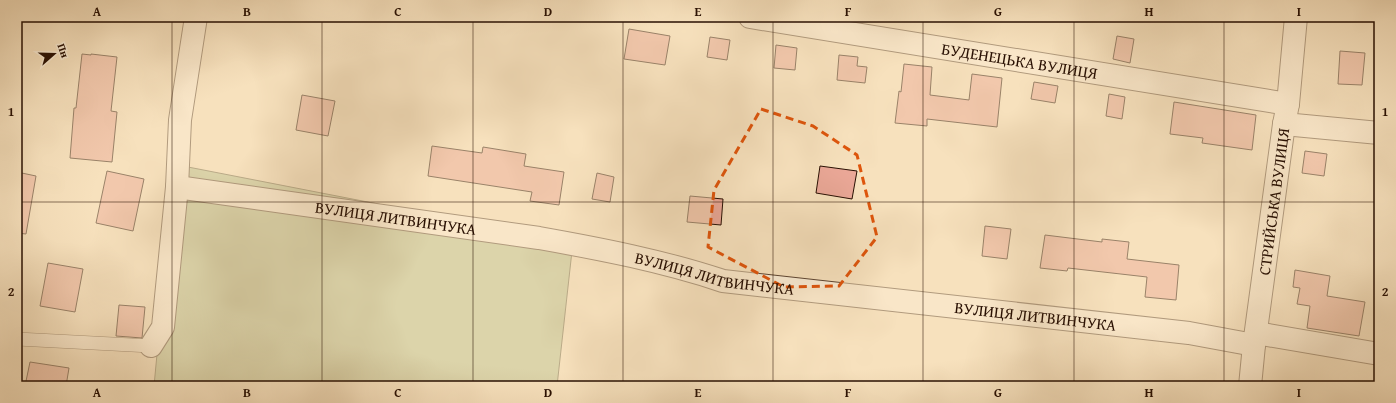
<svg xmlns="http://www.w3.org/2000/svg" width="1396" height="403" font-family="'Gentium Book Plus',serif">
  <style>
    .green { fill: #bac393; stroke: #71694a }
    .building { fill: #eba898; stroke: #280f02 }
    .lines { fill: none; stroke-linecap: round; stroke-linejoin: round }
    .lane-casing { stroke: #5c4431; stroke-width: 14 }
    .street-casing { stroke: #5c4431; stroke-width: 24 }
    .lane { stroke: #faecd4; stroke-width: 13 }
    .street { stroke: #faecd4; stroke-width: 22 }
    .marked { fill: none; stroke: #de550c; stroke-width: 3; stroke-dasharray: 8 5; stroke-linejoin: round }
    .grid { fill: none; stroke: #280f02; stroke-width: 1; stroke-opacity: 0.55 }
    .labels { text-anchor: middle; stroke-width: 3; stroke-linejoin: round; paint-order: stroke }
    .street-label { font-size: 16px; fill: #280f02; stroke: #faecd4 }
    .neatline { fill: none; stroke: #280f02; stroke-width: 1.5 }
    .grid-label { font-size: 13px; text-anchor: middle; font-weight: bold; fill: #280f02 }
  </style>
  <rect width="100%" height="100%" fill="#f7e1bd"/>
  <filter id="stains"><feTurbulence type="fractalNoise" baseFrequency=".005" numOctaves="4"/><feColorMatrix values="0 0 0 0 .2 0 0 0 0 .09 0 0 0 0 .02 0 0 0 .5 -.17"/></filter>
  <radialGradient id="worn" r=".72"><stop offset=".6" stop-color="#630" stop-opacity="0"/><stop offset="1" stop-color="#630" stop-opacity=".3"/></radialGradient>
  <polygon class="green" points="188,167 573,242 557,386 154,386 159,333"/>
  <g class="building">
    <polygon points="629,29 670,36 665,65 624,59"/>
    <polygon points="1117,36 1134,39 1130,63 1113,59"/>
    <polygon points="710,37 730,40 727,60 707,57"/>
    <polygon points="776,45 797,48 795,70 774,68"/>
    <polygon points="1340,51 1365,53 1362,85 1338,84"/>
    <polygon points="82,54 91,55 91,54 117,57 111,111 117,112 112,162 70,158 74,108 76,108"/>
    <polygon points="839,55 858,57 857,66 867,67 865,83 837,80"/>
    <polygon points="904,64 932,67 930,95 969,100 972,74 1002,78 997,127 927,119 927,126 895,123 899,91 901,92"/>
    <polygon points="1034,82 1058,86 1055,103 1031,99"/>
    <polygon points="1109,94 1125,97 1122,119 1106,116"/>
    <polygon points="302,95 335,101 328,136 296,130"/>
    <polygon points="1174,102 1256,115 1252,150 1202,143 1203,138 1170,134"/>
    <polygon points="432,146 482,153 483,147 526,154 524,166 564,172 559,205 530,201 532,192 428,176"/>
    <polygon points="1305,151 1327,154 1324,176 1302,173"/>
    <polygon points="820,166 857,171 852,199 816,193"/>
    <polygon points="107,171 144,179 133,231 96,223"/>
    <polygon points="17,172 36,176 26,234 17,233"/>
    <polygon points="597,173 614,177 610,202 592,199"/>
    <polygon points="690,196 723,199 721,225 687,222"/>
    <polygon points="985,226 1011,229 1007,259 982,256"/>
    <polygon points="1045,235 1102,242 1102,239 1129,242 1127,259 1179,265 1176,300 1145,297 1147,277 1068,268 1067,271 1040,268"/>
    <polygon points="48,263 83,269 75,312 40,306"/>
    <polygon points="1295,270 1330,276 1327,296 1365,302 1359,336 1307,328 1310,306 1297,304 1300,288 1293,287"/>
    <polygon points="119,305 145,307 142,338 116,336"/>
    <polygon points="30,362 69,368 66,386 25,386"/>
  </g>
  <g class="lines">
    <g class="lane-casing">
      <polyline id="lane" points="17,339 151,346"/>
    </g>
    <g class="street-casing">
      <g id="street">
        <path id="s1" d="M750 17 1288 104"/>
        <polyline points="1284,124 1379,133"/>
        <path id="s2" d="M177 187 539 238C601 249 663 261 723 281L1189 333 1254 345"/>
        <polyline points="1256,333 1379,354"/>
        <polyline points="151,346 163,327 177,187 180,120 196,17"/>
        <path id="s3" d="M1250 386 1254 345 1284 124 1288 104 1296 17"/>
      </g>
    </g>
    <use href="#lane" class="lane"/>
    <use href="#street" class="street"/>
  </g>
  <path d="M0 0H1396V403H0ZM761 109 813 126 857 155 877 237 839 286 784 287 708 247 714 190Z" fill="#f7e1bd" fill-opacity=".55" fill-rule="evenodd"/>
  <path class="marked" d="M761 109 813 126 857 155 877 237 839 286 784 287 708 247 714 190Z"/>
  <path class="grid" d="M172 17V386M322 17V386M473 17V386M623 17V386M773 17V386M923 17V386M1074 17V386M1224 17V386M17 202H1379"/>
  <g class="labels">
    <g class="street-label">
      <text dy="6" stroke="none"><textPath href="#s1" startOffset="273">БУДЕНЕЦЬКА ВУЛИЦЯ</textPath></text>
      <text dy="6" stroke="none"><textPath href="#s3" startOffset="186">СТРИЙСЬКА ВУЛИЦЯ</textPath></text>
      <text dy="6" stroke="none"><textPath href="#s2" startOffset="221">ВУЛИЦЯ ЛИТВИНЧУКА</textPath></text>
      <text dy="6" stroke="none"><textPath href="#s2" startOffset="545">ВУЛИЦЯ ЛИТВИНЧУКА</textPath></text>
      <text dy="6" stroke="none"><textPath href="#s2" startOffset="869">ВУЛИЦЯ ЛИТВИНЧУКА</textPath></text>
    </g>
  </g>
  <rect width="1396" height="403" fill="none" stroke="#f7e1bd" stroke-width="44"/>
  <g transform="translate(54 54) rotate(70)" stroke="#faecd4" stroke-width="3" paint-order="stroke">
  <path d="M0-3L7 15L0 10L-7 15Z" fill="#280f02"/>
  <text y="-6" font-size="11" font-weight="bold" text-anchor="middle" fill="#280f02">Пн</text>
  </g>
  <rect x="22" y="22" width="1352" height="359" class="neatline"/>
  <g class="grid-label">
    <text x="97" y="16">A</text>
    <text x="247" y="16">B</text>
    <text x="398" y="16">C</text>
    <text x="548" y="16">D</text>
    <text x="698" y="16">E</text>
    <text x="848" y="16">F</text>
    <text x="998" y="16">G</text>
    <text x="1149" y="16">H</text>
    <text x="1299" y="16">I</text>
    <text x="11" y="116">1</text>
    <text x="1385" y="116">1</text>
    <text x="11" y="296">2</text>
    <text x="1385" y="296">2</text>
    <text x="97" y="397">A</text>
    <text x="247" y="397">B</text>
    <text x="398" y="397">C</text>
    <text x="548" y="397">D</text>
    <text x="698" y="397">E</text>
    <text x="848" y="397">F</text>
    <text x="998" y="397">G</text>
    <text x="1149" y="397">H</text>
    <text x="1299" y="397">I</text>
  </g>
  <rect width="100%" height="100%" filter="url(#stains)"/>
  <rect width="100%" height="100%" fill="url(#worn)"/>
</svg>
